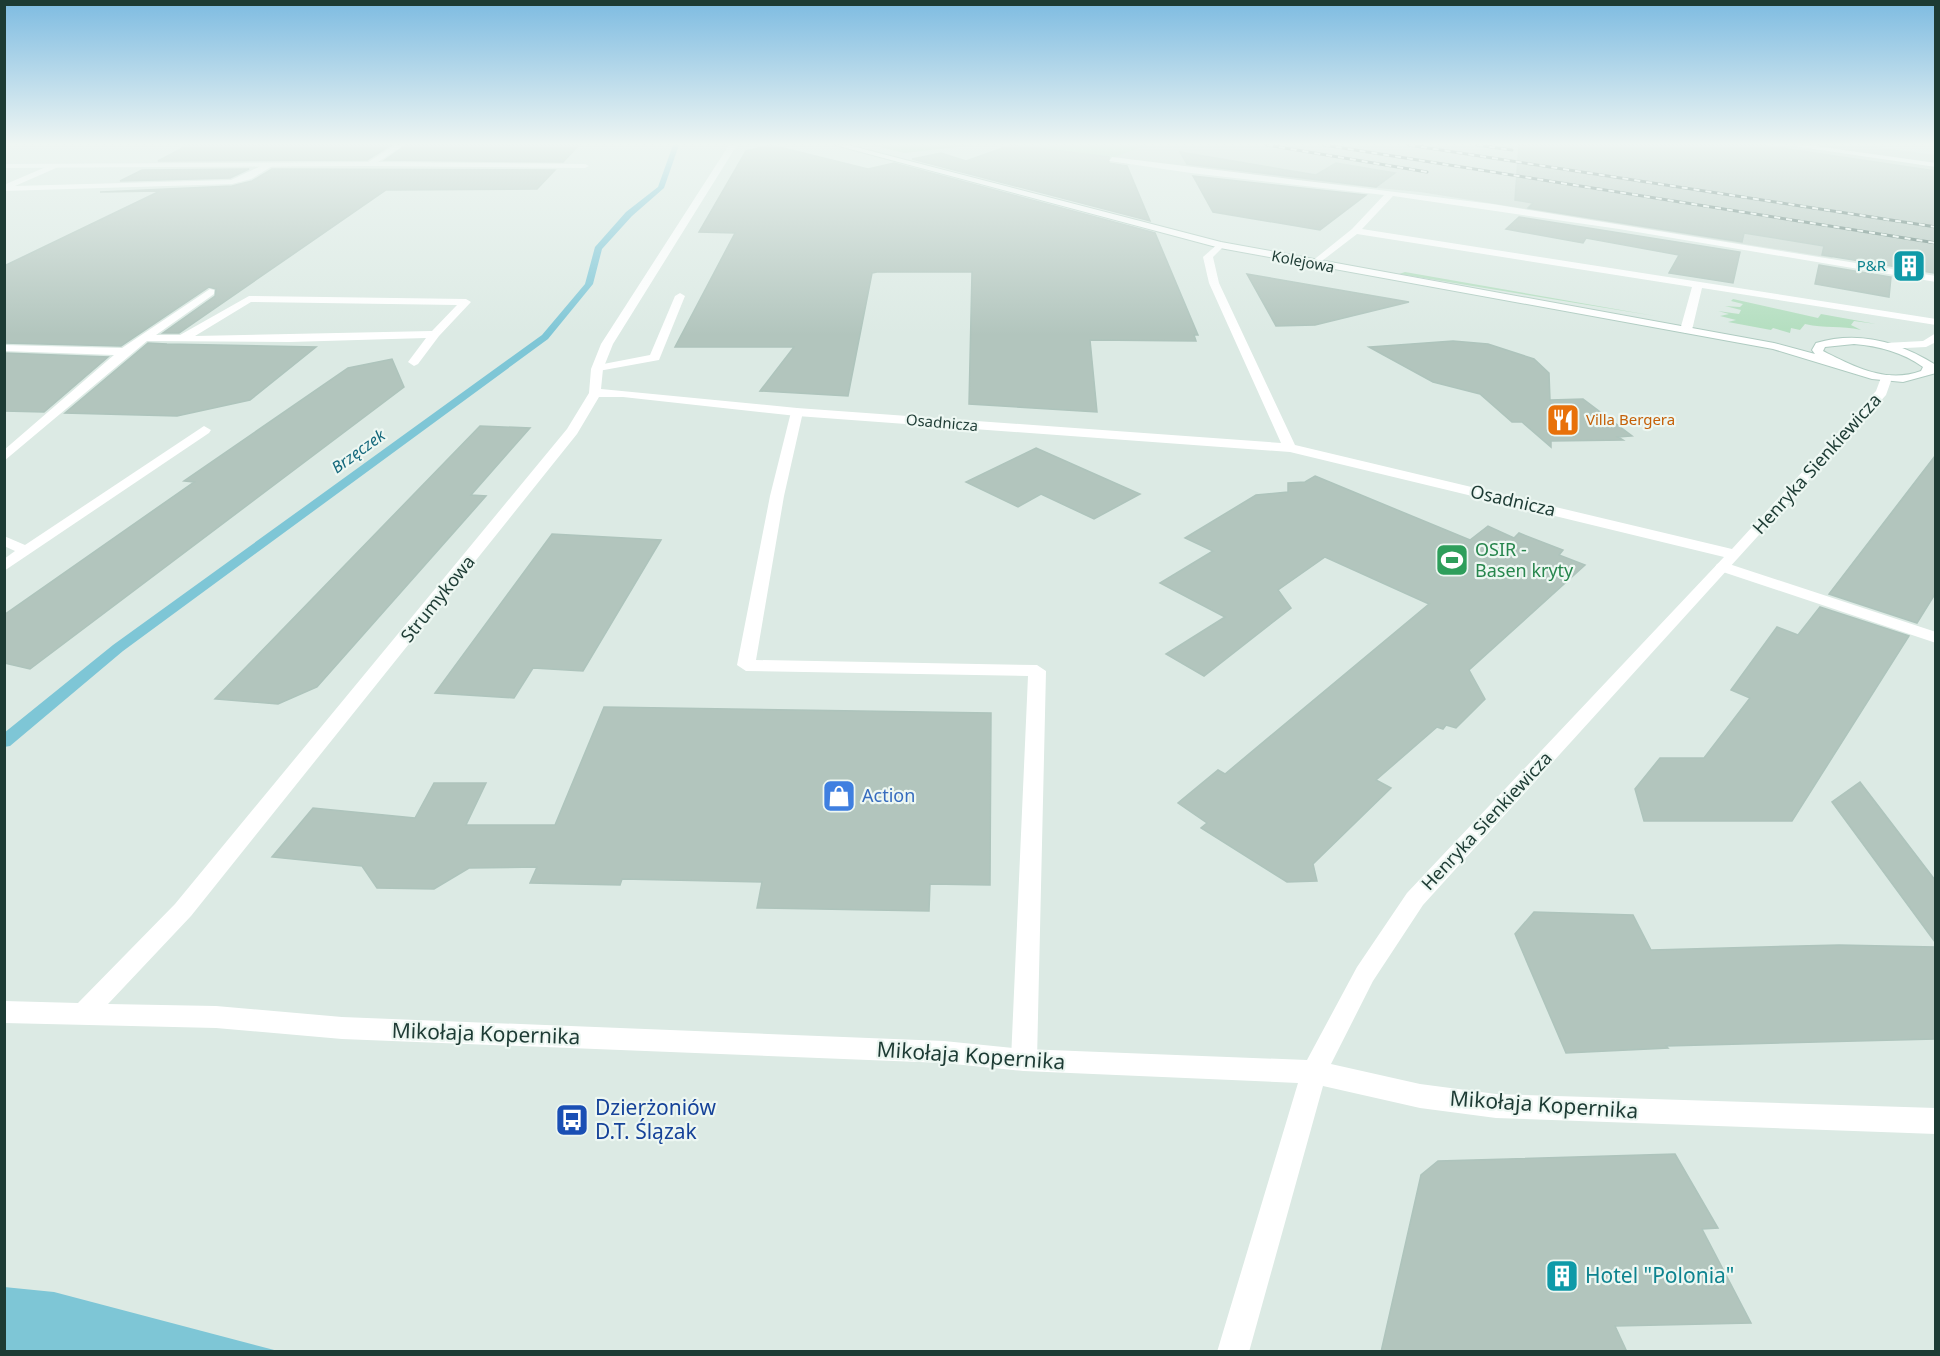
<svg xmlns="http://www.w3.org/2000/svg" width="1940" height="1356" font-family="'Noto Sans',sans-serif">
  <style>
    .built { fill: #cbdad3 }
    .green { fill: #b3debf }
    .water { fill: #7ec6d6 }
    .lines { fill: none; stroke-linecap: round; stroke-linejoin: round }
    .stream { fill: #7ec6d6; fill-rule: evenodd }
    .building { fill: #b2c5bd; stroke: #aec4bc; stroke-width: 1.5 }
    .secondary-casing { stroke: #afcbc1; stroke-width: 2 }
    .lane { fill: #fff; fill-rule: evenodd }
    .street { fill: #fff; fill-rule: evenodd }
    .secondary { fill: #fff; fill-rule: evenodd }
    .rail-casing { stroke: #57776f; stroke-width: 3 }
    .rail { stroke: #edf7f2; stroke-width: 2; stroke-dasharray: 6; stroke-linecap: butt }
    .labels { text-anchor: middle; stroke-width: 4.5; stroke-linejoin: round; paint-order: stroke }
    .far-street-label { font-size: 15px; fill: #1d3b34; stroke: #edf7f2 }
    .far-culture-label { font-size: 15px; fill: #0d838f; stroke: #edf7f2; text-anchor: end }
    .far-food-label { font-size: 15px; fill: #c56008; stroke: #edf7f2; text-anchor: start }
    .far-water-label { font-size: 16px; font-style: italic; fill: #12677b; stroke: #edf7f2 }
    .street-label { font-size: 18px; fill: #1d3b34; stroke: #edf7f2 }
    .leisure-label { font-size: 18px; fill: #27864d; stroke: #edf7f2; text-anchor: start }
    .shop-label { font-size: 18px; fill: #366cbe; stroke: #edf7f2; text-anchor: start }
    .near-street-label { font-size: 21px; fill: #1d3b34; stroke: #edf7f2 }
    .near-transit-label { font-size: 21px; fill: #164399; stroke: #edf7f2; text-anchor: start }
    .near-culture-label { font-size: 21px; fill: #0d838f; stroke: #edf7f2; text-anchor: start }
  </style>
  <rect width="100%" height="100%" fill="#dceae4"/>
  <polygon class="built" points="1018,145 1865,145 1884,148 1935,155 1935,269 1838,252 1832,258 1420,192 1292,180 1136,161 1128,165"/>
  <g class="green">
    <polygon points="872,145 975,145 904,153"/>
    <polygon points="1018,145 1147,145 1104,161"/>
    <polygon points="1405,272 1655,316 1399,274"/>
    <path d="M1733 299 1818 318 1821 314 1876 324 1854 321 1851 325 1861 330C1841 325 1825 329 1805 324L1800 330 1791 328 1790 333 1773 328 1771 330 1728 322 1736 320 1720 316 1729 314 1718 311 1739 314 1741 310 1725 306 1740 307 1743 304 1731 301Z"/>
  </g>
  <polygon class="water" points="4,1287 54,1292 278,1351 5,1351"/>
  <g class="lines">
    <polygon class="stream" points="673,145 679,145 664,188 632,216 602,249 593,284 548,339 123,651 10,746 4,747 4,733 113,645 542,335 585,284 595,247 626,212 658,187"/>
  </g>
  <g class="building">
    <polygon points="188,145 391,145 367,160 158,161"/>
    <polygon points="406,145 579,145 563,162 385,160"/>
    <polygon points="771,145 868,169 894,163 1155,233 1198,335 1194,335 1196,341 1090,340 1097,412 969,404 972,272 877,272 872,273 848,396 760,391 794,347 675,347 735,233 699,232 746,151"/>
    <polygon points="1011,145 1109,157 1109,163 1127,166 1150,221 912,159 941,153 966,161"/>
    <polygon points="1519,145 1761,145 1935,171 1935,273 1822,255 1824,246 1744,233 1742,242 1528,208 1533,203 1515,200"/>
    <polygon points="1180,152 1316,175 1336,163 1395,173 1376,187 1187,164"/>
    <polygon points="249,169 230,178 120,181 142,170"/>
    <polygon points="272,169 555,170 537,189 386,190 179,333 163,333 215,296 216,289 209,287 121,346 4,343 4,266 160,191 100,192 232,186 252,181"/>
    <polygon points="1193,176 1366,195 1320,230 1213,212"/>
    <polygon points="1519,217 1740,252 1733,283 1669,273 1679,255 1586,238 1583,243 1506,229"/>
    <polygon points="1819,265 1891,277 1889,297 1815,284"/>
    <polygon points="1247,274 1409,302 1315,325 1276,326"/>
    <polygon points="1453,341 1488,344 1534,359 1549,373 1550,400 1583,399 1632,436 1618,437 1623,440 1551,441 1551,447 1522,422 1512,422 1480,394 1433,382 1369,347"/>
    <polygon points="148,343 167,344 316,347 250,400 177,416 65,413"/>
    <polygon points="4,353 108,357 44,412 4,411"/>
    <polygon points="392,359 404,387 30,669 4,663 4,615 194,482 184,481 348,368"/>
    <polygon points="480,426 530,428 471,495 486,496 317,687 278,704 215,699"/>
    <polygon points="1036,448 1140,494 1094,519 1041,494 1018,507 966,482"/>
    <polygon points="1935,456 1935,594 1917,623 1829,594"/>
    <polygon points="1315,476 1470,540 1488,526 1514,538 1519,533 1563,550 1559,555 1585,565 1469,670 1485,699 1456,728 1446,725 1443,729 1437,727 1376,780 1391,788 1313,864 1317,881 1287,882 1201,828 1207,823 1178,803 1218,770 1225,774 1429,604 1325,557 1278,590 1291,608 1204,676 1166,654 1225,617 1160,583 1213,551 1185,538 1256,495 1288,492 1288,483 1305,482"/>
    <polygon points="552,534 661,540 583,671 533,668 514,698 435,693"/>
    <polygon points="1820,607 1909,636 1792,821 1644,821 1635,789 1660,758 1704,758 1750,698 1731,690 1777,627 1798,635"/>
    <polygon points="604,707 991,713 990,885 930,884 929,911 757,908 762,882 622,879 620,885 530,883 537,867 469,868 434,889 377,888 362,866 272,857 313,808 415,818 434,783 486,783 466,825 555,825"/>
    <polygon points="1860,782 1935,880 1935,942 1832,802"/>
    <polygon points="1534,912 1633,915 1651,950 1839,945 1935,947 1935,1039 1666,1046 1668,1048 1566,1053 1515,934"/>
    <polygon points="1675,1154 1718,1228 1702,1229 1751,1323 1615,1326 1627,1352 1381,1352 1421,1175 1438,1161"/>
  </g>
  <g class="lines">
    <g class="secondary-casing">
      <path id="secondary" d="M835 145H848L1221 242 1774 343 1815 354 1812 350 1816 343C1859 330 1899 342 1936 365V373L1903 382 1872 379 1773 349 1220 248ZM1854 344C1879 346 1902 352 1923 367L1921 371C1886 384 1853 366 1823 351L1825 347Z"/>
    </g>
    <g class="lane">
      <polygon points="395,145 404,145 378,162 585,164 589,166 585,168 369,166 365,164"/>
      <polygon points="1787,145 1808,145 1936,163 1936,167"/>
      <polygon points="1112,157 1492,204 1936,276 1936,282 1619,229 1393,196 1362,229 1936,319 1936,325 1702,288 1692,330 1686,333 1680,330 1692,287 1357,234 1314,267 1309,264 1311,262 1352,229 1384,195 1191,173 1109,161"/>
      <polygon points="267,163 274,165 251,179 232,184 4,191 6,184 53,164 56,168 15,186 231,180"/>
      <path d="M210 289 214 290V294L156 335H180L249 296 466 299 471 302 439 336 418 364 414 366 408 362 426 338 290 342 147 341 4 461V450L114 355 4 351V345L122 348ZM251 302 457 305 432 331 195 336Z"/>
      <polygon points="680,293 685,296 659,360 593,372 593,366 650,355 675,296"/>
      <polygon points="797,408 803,412 784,496 756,660 1037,665 1046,671 1037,1060 1033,1068 1024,1071 1015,1068 1011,1060 1028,676 746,671 737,665 770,496 791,412"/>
      <polygon points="204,426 211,430 209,433 4,571 4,559 15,551 4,546 4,536 25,545"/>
      <polygon points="1723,562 1936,632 1936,643 1717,570 1715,567 1717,564"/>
    </g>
    <g class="street">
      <path d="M729 145H737L613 344 603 369 601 389 797 408 1281 443 1209 283 1203 257 1220 242 1225 245 1213 257 1219 283 1295 445 1732 549 1876 391 1882 375H1890L1892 378 1886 395 1423 905 1373 981 1331 1064 1420 1084 1496 1094 1936 1108V1134L1496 1118 1420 1108 1323 1086 1249 1352H1217L1298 1083 1024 1071 944 1063 342 1039 216 1028 4 1023V1001L78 1003 175 904 567 429 589 393 591 369 601 344ZM599 397H623L797 416 1290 452 1724 557 1407 893 1357 967 1307 1060 1024 1049 944 1041 342 1017 216 1006 108 1004 191 916 577 434Z"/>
      <polygon points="372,162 369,166 4,168 4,164"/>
      <polygon points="1936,333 1936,342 1926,347 1885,349 1879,346 1885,343 1923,341"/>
    </g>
    <use href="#secondary" class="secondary"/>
    <g class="rail-casing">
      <g id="rail">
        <polyline points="1267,145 1427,172"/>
        <polyline points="1324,145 1936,243"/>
        <polyline points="1409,145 1936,227"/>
        <polyline points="1477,145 1512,150"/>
      </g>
    </g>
    <use href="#rail" class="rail"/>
  </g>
  <linearGradient id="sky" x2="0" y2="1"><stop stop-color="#7dbbe1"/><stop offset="0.43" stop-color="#eff6f3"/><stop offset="1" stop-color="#eff6f3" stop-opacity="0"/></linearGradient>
  <rect width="1940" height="335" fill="url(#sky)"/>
  <defs>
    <g id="building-square" transform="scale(1.725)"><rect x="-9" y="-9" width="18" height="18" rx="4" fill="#0f9aa8" stroke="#edf7f2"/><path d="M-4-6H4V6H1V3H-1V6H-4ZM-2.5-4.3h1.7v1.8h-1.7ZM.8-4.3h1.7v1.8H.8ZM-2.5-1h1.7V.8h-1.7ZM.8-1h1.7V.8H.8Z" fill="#fff"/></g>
    <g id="restaurant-square" transform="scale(1.725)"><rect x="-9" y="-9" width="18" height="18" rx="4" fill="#e8710a" stroke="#edf7f2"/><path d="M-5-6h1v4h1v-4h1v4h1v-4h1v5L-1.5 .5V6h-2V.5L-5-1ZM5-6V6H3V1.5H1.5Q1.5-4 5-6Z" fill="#fff"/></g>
    <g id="stadium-square" transform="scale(1.725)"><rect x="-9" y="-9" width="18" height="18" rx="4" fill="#2e9e5b" stroke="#edf7f2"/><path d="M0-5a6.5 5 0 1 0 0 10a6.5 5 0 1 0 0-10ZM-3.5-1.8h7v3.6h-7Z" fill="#fff"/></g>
    <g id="shop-square" transform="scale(1.725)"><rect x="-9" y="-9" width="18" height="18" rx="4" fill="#3f7fe0" stroke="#edf7f2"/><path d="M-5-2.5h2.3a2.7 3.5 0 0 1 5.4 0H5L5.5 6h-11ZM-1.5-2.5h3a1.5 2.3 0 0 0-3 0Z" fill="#fff"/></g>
    <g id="bus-square" transform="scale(1.725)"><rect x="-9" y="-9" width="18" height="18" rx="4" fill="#1a4fb4" stroke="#edf7f2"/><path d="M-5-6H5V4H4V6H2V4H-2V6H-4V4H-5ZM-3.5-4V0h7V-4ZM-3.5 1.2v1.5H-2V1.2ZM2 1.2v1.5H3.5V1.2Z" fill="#fff"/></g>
  </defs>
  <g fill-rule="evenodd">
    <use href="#building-square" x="1909" y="266"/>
    <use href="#restaurant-square" x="1563" y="420"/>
    <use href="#stadium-square" x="1452" y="560"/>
    <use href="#shop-square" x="839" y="796"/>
    <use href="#bus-square" x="572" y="1120"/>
    <use href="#building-square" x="1562" y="1276"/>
  </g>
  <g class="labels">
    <g class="far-street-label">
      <text transform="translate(1303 262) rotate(11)" y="5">Kolejowa</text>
      <text transform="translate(942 423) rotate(5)" y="5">Osadnicza</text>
    </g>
    <g class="far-culture-label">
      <text x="1886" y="271">P&amp;R</text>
    </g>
    <g class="far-food-label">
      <text x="1586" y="425">Villa Bergera</text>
    </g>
    <g class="far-water-label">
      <text transform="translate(358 451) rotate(-36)" y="6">Brzęczek</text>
    </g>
    <g class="street-label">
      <text transform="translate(1817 464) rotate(-48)" y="6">Henryka Sienkiewicza</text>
      <text transform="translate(1513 501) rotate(13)" y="6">Osadnicza</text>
      <text transform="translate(438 599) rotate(-51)" y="6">Strumykowa</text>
      <text transform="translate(1487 821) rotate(-47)" y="6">Henryka Sienkiewicza</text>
    </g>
    <g class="leisure-label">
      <text x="1475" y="556">OSIR -<tspan x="1475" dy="21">Basen kryty</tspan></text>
    </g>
    <g class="shop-label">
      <text x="862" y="802">Action</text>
    </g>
    <g class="near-street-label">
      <text transform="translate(486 1034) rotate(2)" y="7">Mikołaja Kopernika</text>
      <text transform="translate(971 1056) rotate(4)" y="7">Mikołaja Kopernika</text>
      <text transform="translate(1544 1105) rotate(4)" y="7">Mikołaja Kopernika</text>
    </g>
    <g class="near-transit-label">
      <text x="595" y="1115">Dzierżoniów<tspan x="595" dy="24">D.T. Ślązak</tspan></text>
    </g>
    <g class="near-culture-label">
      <text x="1585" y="1283">Hotel "Polonia"</text>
    </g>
  </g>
  <rect width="1940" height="1356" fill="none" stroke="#1d3b34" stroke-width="12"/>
</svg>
